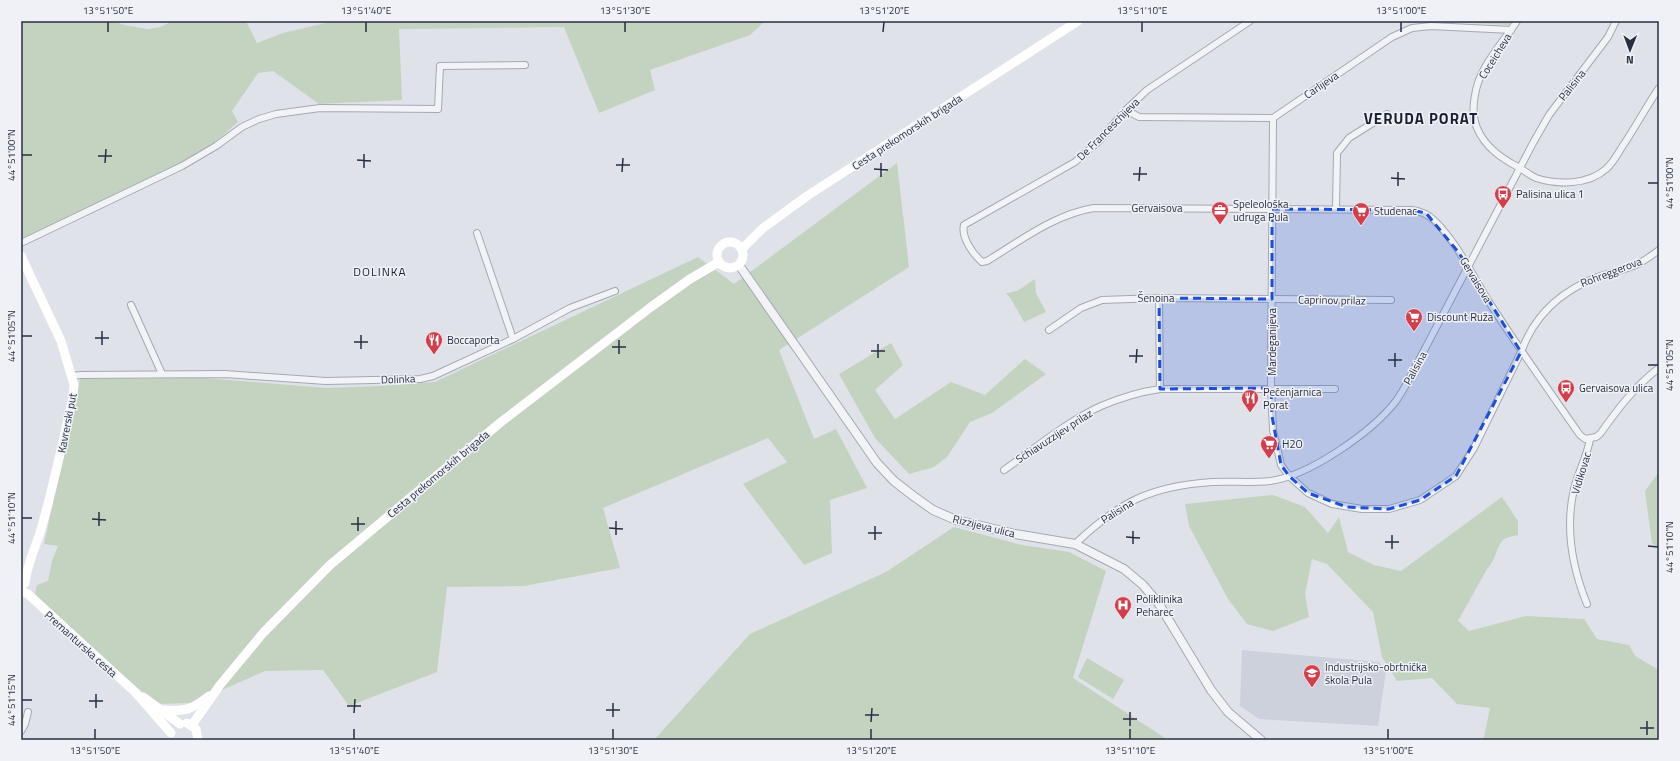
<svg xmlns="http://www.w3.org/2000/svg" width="1680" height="761" font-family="'Titillium Web',sans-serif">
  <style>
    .built { fill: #cdd1db }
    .green { fill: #c3d3c0 }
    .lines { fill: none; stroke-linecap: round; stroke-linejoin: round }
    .minor-casing { stroke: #a4a9b3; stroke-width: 8 }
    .tertiary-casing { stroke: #a4a9b3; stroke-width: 10 }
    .minor { stroke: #f2f3f7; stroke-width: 6 }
    .tertiary { stroke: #f2f3f7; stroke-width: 8 }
    .secondary { stroke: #fff; stroke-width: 9 }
    .marked { fill: #1d4ed8; fill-opacity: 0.2; stroke: #1d4ed8; stroke-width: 3; stroke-dasharray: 8 5; stroke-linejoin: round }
    .ticks { fill: none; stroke: #272f41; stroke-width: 1.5 }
    .labels { text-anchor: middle; stroke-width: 3; stroke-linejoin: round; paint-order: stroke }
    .street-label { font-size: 11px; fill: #272f41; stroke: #eff1f6 }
    .poi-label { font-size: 11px; fill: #272f41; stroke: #eff1f6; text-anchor: start }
    .neighbourhood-label { font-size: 12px; letter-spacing: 1px; fill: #192032; stroke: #eff1f6 }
    .district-label { font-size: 15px; font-weight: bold; letter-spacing: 1px; fill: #192032; stroke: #eff1f6 }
    .neatline { fill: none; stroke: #272f41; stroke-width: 1.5 }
    .ticks-label { font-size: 10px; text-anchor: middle; fill: #272f41 }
  </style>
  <rect width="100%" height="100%" fill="#dfe2e9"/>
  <polygon class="built" points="1242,650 1379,662 1386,671 1378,726 1259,719 1240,706"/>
  <g class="green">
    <polygon points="21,21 114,21 124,25 148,29 160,27 173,21 246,21 257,43 283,33 334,21 765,21 750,35 650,70 655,90 599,113 564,27 399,29 402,100 319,104 273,71 258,73 232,111 238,122 206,150 114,196 23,238 21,234"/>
    <polygon points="1432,21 1512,21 1509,25"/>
    <polygon points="897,163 909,267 779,350 814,439 836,429 867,488 830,500 832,553 804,565 743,484 787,462 768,438 603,508 620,568 524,586 447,587 437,672 349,706 323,670 265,671 192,703 156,704 102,657 35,594 37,585 48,581 52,561 58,546 44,544 80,379 204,378 326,388 380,386 435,382 698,257 734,284"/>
    <polygon points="1035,279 1036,293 1046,312 1024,322 1011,299 1006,293 1017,291"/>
    <polygon points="891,343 903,365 875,390 895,419 951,382 985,395 1025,359 1046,374 992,413 970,422 947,457 934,467 909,474 875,438 839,374"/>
    <polygon points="1659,472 1659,549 1652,543 1645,491"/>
    <path d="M1273 495 1305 507 1328 533 1339 517 1348 552 1374 565 1401 571 1502 497 1518 521V535C1514 536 1509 537 1506 538 1496 543 1497 560 1487 569L1458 621 1469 631 1526 616 1584 619 1597 639 1629 645 1635 656 1659 670V740H1480L1484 737 1490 708 1457 704 1432 678 1397 681 1382 657 1373 612 1327 564 1312 559 1305 594 1309 617 1273 631 1247 624 1228 599 1189 526 1185 504Z"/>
    <polygon points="954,527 1022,545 1069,552 1106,571 1073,678 1168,740 654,740 750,634 886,572"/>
    <polygon points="1087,658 1124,680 1113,699 1078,677"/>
  </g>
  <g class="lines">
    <g class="minor-casing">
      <g id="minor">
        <path d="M1250 21 1147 90 1126 110 1098 142 1075 162 964 225C961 237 972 253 982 262L987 261C1020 241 1055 214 1094 208L1411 210C1421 211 1428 214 1435 221 1458 244 1472 275 1489 302 1518 347 1549 391 1580 435L1585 439 1596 437 1600 434C1617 410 1635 386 1659 368"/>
        <path d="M1517 21C1502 44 1479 67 1475 95 1473 105 1473 118 1477 128 1485 147 1501 158 1518 167 1524 170 1529 175 1536 178 1558 185 1588 185 1606 169 1613 163 1617 155 1622 147 1635 128 1646 107 1659 88"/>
        <polyline points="1126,110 1139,117 1273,118 1392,37 1412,28 1431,26 1511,30"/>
        <path d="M1273 118 1271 388 1273 430 1281 465 1289 476 1308 493 1332 504 1362 509H1389L1420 500 1456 476 1474 448 1521 352C1534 316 1560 292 1595 278 1607 273 1621 271 1633 266 1642 263 1651 256 1659 250"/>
        <polyline points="1336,209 1337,153 1349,138 1387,114"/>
        <polyline points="477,233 513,339"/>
        <polyline points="21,243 182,166 216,146 242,127 259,119 276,114 320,108 438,109 440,66 525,65"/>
        <polyline points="1159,298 1160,389"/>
        <polyline points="131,305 162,374"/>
        <polyline points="1049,330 1081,308 1102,300 1159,298 1391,300"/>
        <polyline points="72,376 81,375 225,374 326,381 420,379 433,376 513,339 570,308 615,291"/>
        <path d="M1004 470C1034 449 1068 421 1101 406 1120 398 1139 392 1160 389H1335"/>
        <path d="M1075 544C1119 502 1151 486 1212 482 1231 481 1251 483 1270 481 1309 476 1372 432 1396 401 1400 395 1404 389 1407 383L1533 143 1549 115 1608 37 1616 21"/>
        <path d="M1587 604C1572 567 1565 528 1574 489 1578 472 1587 457 1590 439"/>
        <polyline points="21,731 25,724 28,712"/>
      </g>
    </g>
    <g class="tertiary-casing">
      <polyline id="tertiary" points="739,265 877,463 894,481 912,495 933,510 956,520 1015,534 1075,544 1124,569 1143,585 1159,604 1211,690 1228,712 1261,740"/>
    </g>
    <use href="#minor" class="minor"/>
    <use href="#tertiary" class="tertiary"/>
    <g class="secondary">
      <circle cx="730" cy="255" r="13"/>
      <polyline points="742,249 763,228 807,196 1078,21"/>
      <path d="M21 256 61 341 74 385 73 397C63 440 54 484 42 526 37 545 27 563 25 583"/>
      <polyline points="21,590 29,595 135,692 171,733"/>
      <polyline points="143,697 180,724"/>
      <path d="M163 710C186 712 192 709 209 696"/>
      <polyline points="187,723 196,729 198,740"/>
      <polyline points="192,725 220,685 263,633 330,565 501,422 651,307 690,279 719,262"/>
    </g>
  </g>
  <path class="marked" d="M1272 209 1411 210 1426 213 1459 253 1521 352 1456 476 1420 500 1389 509 1347 507 1308 493 1289 476 1281 465 1272 416 1271 388 1160 389 1159 298 1272 299Z"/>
  <path class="ticks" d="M108 32V22M366 32V22M625 32V22M883 32 884 22M1142 32V22M1401 32V22M22 155H32M98 156H112M357 160 371 161M105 163 106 149M616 165H630M364 168V154M874 169 888 170M622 172 623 158M1133 174H1147M881 177V163M1391 178 1405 179M1139 181 1140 167M1648 183H1658M1398 186V172M22 336H32M95 338H109M354 342H368M102 345V331M612 347H626M361 349V335M871 351H885M619 354V340M1129 356H1143M878 358V344M1388 360H1402M1136 363 1137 349M1648 365H1658M1395 367V353M22 518H32M92 519 106 520M351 524H365M99 526V512M609 528 623 529M358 531V517M868 533H882M616 535V521M1126 537 1140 538M875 540V526M1385 542H1399M1133 544V531M1648 546 1658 547M1392 549V535M22 700H32M89 701H103M347 706H361M96 708V694M606 710H620M354 713 355 699M865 715H879M613 717V703M1123 719H1137M871 722 872 708M1130 726V712M1640 728H1654M1647 735V721M95 739V729M354 739V729M613 739V729M871 739V729M1130 739V729M1388 739V729"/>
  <defs>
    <g id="bus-pin" transform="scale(0.9)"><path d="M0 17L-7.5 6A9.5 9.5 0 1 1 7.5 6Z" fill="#d43e4a" stroke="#eff1f6"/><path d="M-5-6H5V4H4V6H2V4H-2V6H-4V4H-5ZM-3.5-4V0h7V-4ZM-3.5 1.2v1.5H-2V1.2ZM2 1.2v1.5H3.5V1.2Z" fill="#fff"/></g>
    <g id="office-pin" transform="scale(0.9)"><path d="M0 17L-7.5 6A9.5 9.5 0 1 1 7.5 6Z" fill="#d43e4a" stroke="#eff1f6"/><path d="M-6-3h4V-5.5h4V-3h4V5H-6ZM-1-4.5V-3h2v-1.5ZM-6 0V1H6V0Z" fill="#fff"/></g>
    <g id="supermarket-pin" transform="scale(0.9)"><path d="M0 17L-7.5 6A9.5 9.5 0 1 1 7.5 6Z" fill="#d43e4a" stroke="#eff1f6"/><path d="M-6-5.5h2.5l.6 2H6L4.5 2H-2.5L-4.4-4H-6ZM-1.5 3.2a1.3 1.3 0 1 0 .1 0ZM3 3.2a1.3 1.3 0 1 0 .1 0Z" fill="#fff"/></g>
    <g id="restaurant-pin" transform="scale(0.9)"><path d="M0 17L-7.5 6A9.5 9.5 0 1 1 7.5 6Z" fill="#d43e4a" stroke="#eff1f6"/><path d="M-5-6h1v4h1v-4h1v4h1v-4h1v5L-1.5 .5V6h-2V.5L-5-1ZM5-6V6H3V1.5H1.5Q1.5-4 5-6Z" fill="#fff"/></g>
    <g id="hospital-pin" transform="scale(0.9)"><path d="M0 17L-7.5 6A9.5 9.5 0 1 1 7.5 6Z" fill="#d43e4a" stroke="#eff1f6"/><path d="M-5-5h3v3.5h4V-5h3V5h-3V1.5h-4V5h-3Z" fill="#fff"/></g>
    <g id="school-pin" transform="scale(0.9)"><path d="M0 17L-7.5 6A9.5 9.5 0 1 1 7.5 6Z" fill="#d43e4a" stroke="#eff1f6"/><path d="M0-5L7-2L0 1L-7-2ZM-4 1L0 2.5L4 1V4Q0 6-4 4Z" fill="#fff"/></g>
  </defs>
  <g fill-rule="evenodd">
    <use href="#bus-pin" x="1503" y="194"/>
    <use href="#office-pin" x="1220" y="210"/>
    <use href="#supermarket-pin" x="1361" y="211"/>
    <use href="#supermarket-pin" x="1414" y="317"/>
    <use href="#restaurant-pin" x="434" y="340"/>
    <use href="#bus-pin" x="1566" y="388"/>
    <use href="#restaurant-pin" x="1250" y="398"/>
    <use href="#supermarket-pin" x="1269" y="444"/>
    <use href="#hospital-pin" x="1123" y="605"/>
    <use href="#school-pin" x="1312" y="673"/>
  </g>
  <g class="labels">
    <g class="street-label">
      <text transform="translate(1495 56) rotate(-58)" y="4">Coceicheva</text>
      <text transform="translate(1321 85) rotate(-34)" y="4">Carlijeva</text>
      <text transform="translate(1572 85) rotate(-52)" y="4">Palisina</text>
      <text transform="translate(1108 129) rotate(-45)" y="4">De Franceschijeva</text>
      <text transform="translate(907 132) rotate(-33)" y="4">Cesta prekomorskih brigada</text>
      <text x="1157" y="212">Gervaisova</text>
      <text transform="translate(1611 272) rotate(-21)" y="4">Rohreggerova</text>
      <text transform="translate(1476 280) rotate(59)" y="4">Gervaisova</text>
      <text x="1156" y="302">Šenoina</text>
      <text transform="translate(1332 300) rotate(1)" y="4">Caprinov prilaz</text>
      <text transform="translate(1272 342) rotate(-90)" y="4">Mardeganijeva</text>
      <text transform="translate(1415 368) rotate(-61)" y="4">Palisina</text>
      <text transform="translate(398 379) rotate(-2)" y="4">Dolinka</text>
      <text transform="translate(67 423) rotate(-79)" y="4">Kavrerski put</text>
      <text transform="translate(1054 436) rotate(-33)" y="4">Schiavuzzijev prilaz</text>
      <text transform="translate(1581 473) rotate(-73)" y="4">Vidikovac</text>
      <text transform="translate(438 474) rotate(-40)" y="4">Cesta prekomorskih brigada</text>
      <text transform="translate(1117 511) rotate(-32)" y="4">Palisina</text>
      <text transform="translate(984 526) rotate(14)" y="4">Rizzijeva ulica</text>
      <text transform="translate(81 644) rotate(42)" y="4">Premanturska cesta</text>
    </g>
    <g class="poi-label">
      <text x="1516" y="198">Palisina ulica 1</text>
      <text x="1233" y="208">Speleološka<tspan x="1233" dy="13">udruga Pula</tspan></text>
      <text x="1374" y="215">Studenac</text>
      <text x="1427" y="321">Discount Ruža</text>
      <text x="447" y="344">Boccaporta</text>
      <text x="1579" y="392">Gervaisova ulica</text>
      <text x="1263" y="396">Pečenjarnica<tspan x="1263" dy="13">Porat</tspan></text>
      <text x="1282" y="448">H2O</text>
      <text x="1136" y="603">Poliklinika<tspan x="1136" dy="13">Peharec</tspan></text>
      <text x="1325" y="671">Industrijsko-obrtnička<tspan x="1325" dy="13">škola Pula</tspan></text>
    </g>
    <g class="neighbourhood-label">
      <text x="380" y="276">DOLINKA</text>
    </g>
    <g class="district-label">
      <text x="1421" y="124">VERUDA PORAT</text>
    </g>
  </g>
  <rect width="1680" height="761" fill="none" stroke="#eff1f6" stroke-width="44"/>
  <g transform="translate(1630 50) rotate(181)" stroke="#eff1f6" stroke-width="3" paint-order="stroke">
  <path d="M0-3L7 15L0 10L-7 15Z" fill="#272f41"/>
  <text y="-6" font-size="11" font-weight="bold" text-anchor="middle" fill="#272f41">N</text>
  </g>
  <rect x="22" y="22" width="1636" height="717" class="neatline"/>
  <g class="ticks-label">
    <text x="108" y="14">13°51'50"E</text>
    <text x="366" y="14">13°51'40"E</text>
    <text x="625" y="14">13°51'30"E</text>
    <text x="884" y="14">13°51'20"E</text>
    <text x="1142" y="14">13°51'10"E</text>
    <text x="1401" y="14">13°51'00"E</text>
    <text transform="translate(11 155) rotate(-90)" y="4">44°51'00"N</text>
    <text transform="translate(1669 183) rotate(-90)" y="4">44°51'00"N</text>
    <text transform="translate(11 336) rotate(-90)" y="4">44°51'05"N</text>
    <text transform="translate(1669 365) rotate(-90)" y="4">44°51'05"N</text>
    <text transform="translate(11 518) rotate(-90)" y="4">44°51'10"N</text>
    <text transform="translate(1669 547) rotate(-90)" y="4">44°51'10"N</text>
    <text transform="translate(11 700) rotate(-90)" y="4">44°51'15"N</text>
    <text x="95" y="754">13°51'50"E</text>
    <text x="354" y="754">13°51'40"E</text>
    <text x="613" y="754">13°51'30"E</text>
    <text x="871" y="754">13°51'20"E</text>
    <text x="1130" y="754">13°51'10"E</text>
    <text x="1388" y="754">13°51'00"E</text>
  </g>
</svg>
